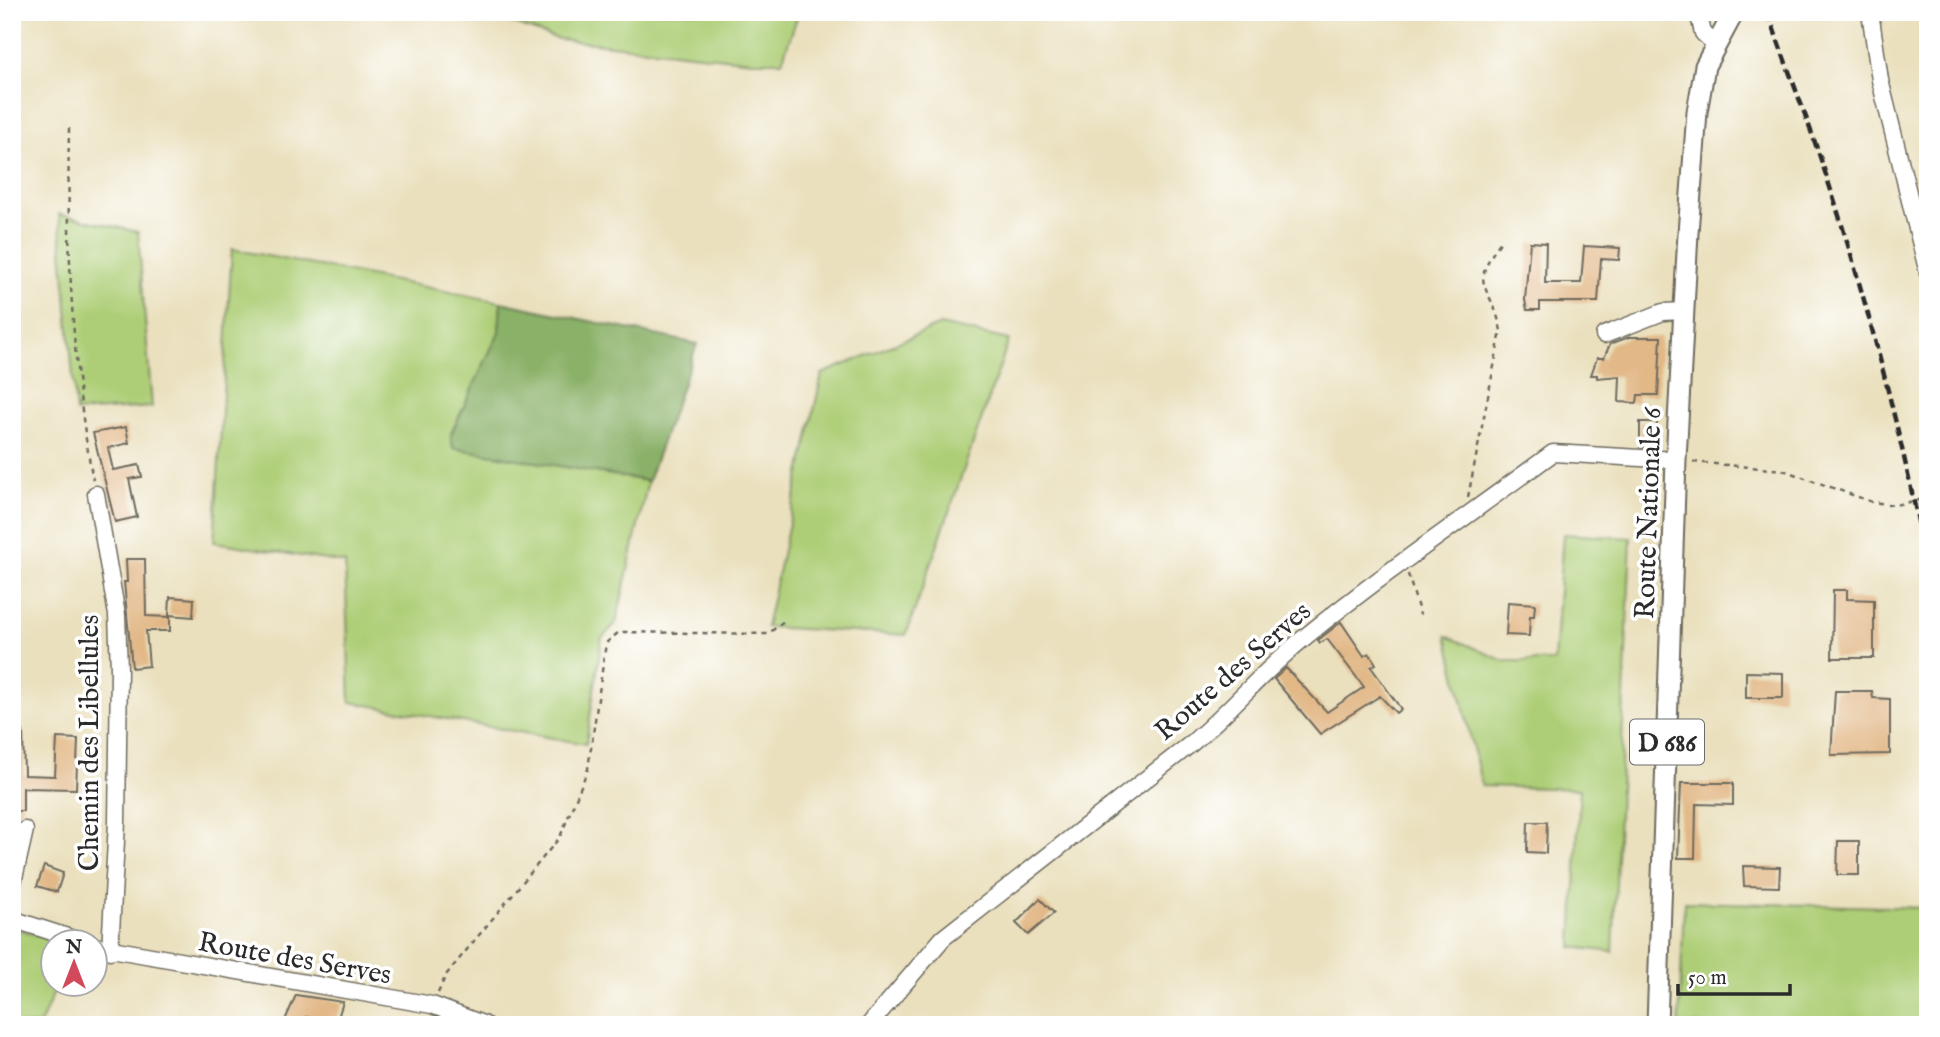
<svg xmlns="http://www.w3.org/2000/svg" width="1940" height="1037" font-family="'IM FELL English',serif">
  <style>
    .green { fill: #adce76; stroke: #6c7c50; stroke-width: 2 }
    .forest { fill: #8ab167; stroke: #5a6e49; stroke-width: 2 }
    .building { fill: #e2b887 }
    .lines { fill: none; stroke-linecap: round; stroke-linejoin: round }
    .minor-casing { stroke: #6e6a5e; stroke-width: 19 }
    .major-casing { stroke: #6e6a5e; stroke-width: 23 }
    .path { stroke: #6e6a5e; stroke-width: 2.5; stroke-dasharray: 5 5; stroke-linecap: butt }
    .minor { stroke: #fff; stroke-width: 16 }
    .major { stroke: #fff; stroke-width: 19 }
    .rail { stroke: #2b2b2b; stroke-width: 4.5; stroke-dasharray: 10 5; stroke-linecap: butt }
    .labels { text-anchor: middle; stroke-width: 7; stroke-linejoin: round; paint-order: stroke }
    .shield { fill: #fff; stroke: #6b6b6b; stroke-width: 2 }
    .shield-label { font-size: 26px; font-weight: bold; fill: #2b2b2b }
    .street-label { font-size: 28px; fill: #2b2b2b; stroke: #fff }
  </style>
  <rect width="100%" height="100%" fill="#fff"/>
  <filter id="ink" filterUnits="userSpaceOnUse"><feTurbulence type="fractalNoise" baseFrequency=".0143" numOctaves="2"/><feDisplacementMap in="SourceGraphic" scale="14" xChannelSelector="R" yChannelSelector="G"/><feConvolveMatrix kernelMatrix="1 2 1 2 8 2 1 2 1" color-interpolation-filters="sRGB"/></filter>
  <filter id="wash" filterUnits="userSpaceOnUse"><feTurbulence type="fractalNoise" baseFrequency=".00686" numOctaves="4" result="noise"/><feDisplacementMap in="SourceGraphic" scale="28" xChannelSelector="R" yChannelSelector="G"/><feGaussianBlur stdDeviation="1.57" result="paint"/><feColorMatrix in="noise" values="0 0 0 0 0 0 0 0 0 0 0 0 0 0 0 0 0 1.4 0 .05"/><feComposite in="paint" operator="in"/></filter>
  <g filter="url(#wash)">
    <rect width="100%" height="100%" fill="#eae0bd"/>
    <g class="green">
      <polygon points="479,12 799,12 782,61 752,61 558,39"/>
      <polygon points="59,214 138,232 152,407 76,412"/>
      <polygon points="232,249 501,302 499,332 451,434 453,448 648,481 616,623 602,638 586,744 350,702 345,563 214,542"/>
      <polygon points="940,325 1009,340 906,635 766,627 822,374"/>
      <polygon points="1563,534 1631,538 1613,952 1572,947 1580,789 1482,786 1447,636 1504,661 1554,661"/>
      <polygon points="1684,902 1928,908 1928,1025 1679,1025"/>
      <polygon points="12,927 60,942 52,942 52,984 57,985 40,1025 12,1025"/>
    </g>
    <polygon class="forest" points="501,302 697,344 648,481 453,448 451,434 499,332"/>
    <g id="blocks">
      <g class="building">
        <polygon points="1530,242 1546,243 1545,283 1581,283 1584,246 1620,248 1619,260 1601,259 1598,302 1540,302 1540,310 1527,310 1525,300"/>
        <polygon points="1629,337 1661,337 1658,395 1638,395 1637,403 1619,402 1620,376 1597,378 1597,375 1591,375 1597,358 1604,358 1610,344"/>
        <polygon points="1640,422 1657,422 1655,448 1640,447"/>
        <polygon points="126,427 129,443 108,448 113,470 139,465 142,477 129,479 137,517 115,522 93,433"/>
        <polygon points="126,559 145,559 146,616 170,617 170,631 146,631 149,666 132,668 124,582 127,582"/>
        <polygon points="1833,590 1847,590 1847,599 1874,600 1874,658 1832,658"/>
        <polygon points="170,597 194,599 193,617 169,615"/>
        <polygon points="1508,602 1535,604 1534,616 1530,616 1529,636 1506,635"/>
        <polygon points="1341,622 1364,656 1369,653 1376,664 1371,667 1401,709 1396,713 1380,696 1320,734 1274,679 1286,668 1327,712 1364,687 1327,639 1320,643 1318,640"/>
        <polygon points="1746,672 1783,673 1783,698 1746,698"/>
        <polygon points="1835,691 1872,691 1873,698 1890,699 1890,754 1831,755"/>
        <polygon points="12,731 23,731 24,775 55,776 57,738 78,739 76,789 23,788 23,811 12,811"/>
        <polygon points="1681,783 1733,783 1733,805 1696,804 1695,858 1678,858"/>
        <polygon points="1528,822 1547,822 1546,853 1527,852"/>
        <polygon points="1838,841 1859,841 1859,875 1837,875"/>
        <polygon points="44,866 63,873 57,892 37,886"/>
        <polygon points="1743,866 1780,867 1779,887 1744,886"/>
        <polygon points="1040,899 1054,913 1028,935 1016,923"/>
        <polygon points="296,995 343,1002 336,1024 306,1017 302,1025 283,1025"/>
      </g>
    </g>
  </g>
  <g filter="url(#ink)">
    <use href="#blocks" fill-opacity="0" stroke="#6e6a5e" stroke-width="2"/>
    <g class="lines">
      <g class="minor-casing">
        <g id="minor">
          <polyline points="1698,12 1703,33 1715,44"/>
          <polyline points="1870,12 1880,80 1928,273"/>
          <polyline points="1604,335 1663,312 1684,311"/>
          <polyline points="96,494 117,615 119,669 117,822 110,951"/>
          <polyline points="12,887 25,830"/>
          <polyline points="12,919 83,942"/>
          <polyline points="94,946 432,1005 485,1025"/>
          <path d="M869 1025 943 938 1192 743C1232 709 1264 670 1305 637 1381 575 1463 519 1542 461L1553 453 1676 460"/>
        </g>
      </g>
      <g class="major-casing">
        <polyline id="major" points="1657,1025 1676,460 1688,233 1697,112 1705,66 1734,12"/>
      </g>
      <g class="path">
        <path d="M69 128C67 246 71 364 93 480"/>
        <polyline points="1693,462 1783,470 1872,502 1895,505 1928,498"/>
        <path d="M1468 497 1501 331C1492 282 1466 290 1501 241"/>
        <polyline points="1408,574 1420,615"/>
        <polyline points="438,993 446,975 560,837 588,769 606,643 619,632 768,634 785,620"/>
      </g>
      <use href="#minor" class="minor"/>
      <use href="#major" class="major"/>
      <path class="rail" d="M1768 12C1785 63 1805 112 1822 163 1866 295 1901 433 1928 570"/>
    </g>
  </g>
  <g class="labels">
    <rect class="shield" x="1630" y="719.5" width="74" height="45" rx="5"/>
    <g class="shield-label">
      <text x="1667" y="751">D 686</text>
    </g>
    <g class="street-label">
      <text transform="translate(1647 513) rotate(-88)" y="10">Route Nationale 6</text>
      <text transform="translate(1232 670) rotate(-41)" y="10">Route des Serves</text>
      <text transform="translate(88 743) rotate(-90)" y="10">Chemin des Libellules</text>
      <text transform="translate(295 957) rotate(10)" y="10">Route des Serves</text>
    </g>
  </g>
  <rect width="1940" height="1037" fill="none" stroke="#fff" stroke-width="42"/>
  <g transform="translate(74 963)"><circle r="33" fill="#ffffff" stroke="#aaaaaa" stroke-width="2"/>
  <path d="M0-5L12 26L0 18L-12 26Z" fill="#d1495b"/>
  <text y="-10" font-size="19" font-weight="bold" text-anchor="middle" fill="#2b2b2b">N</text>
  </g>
  <path d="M1678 984v10h112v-10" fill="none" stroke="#2b2b2b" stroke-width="3.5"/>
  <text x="1688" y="984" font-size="21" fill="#2b2b2b" stroke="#ffffff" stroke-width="5" paint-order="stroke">50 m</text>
</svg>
